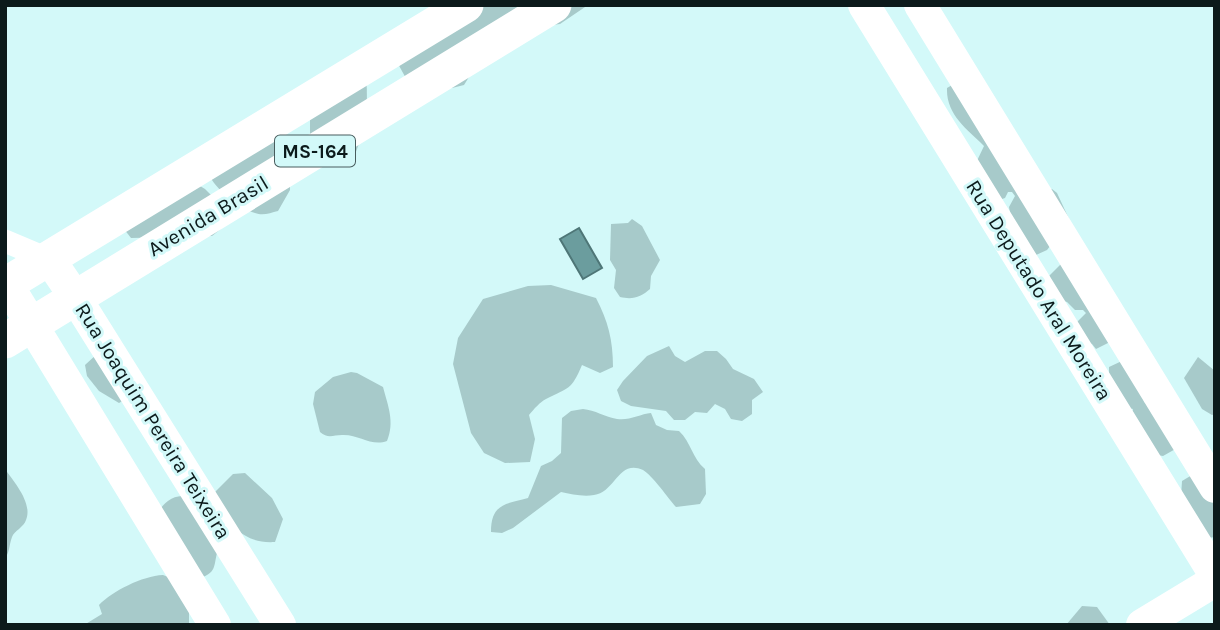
<svg xmlns="http://www.w3.org/2000/svg" width="1220" height="630" font-family="Karla,sans-serif">
  <style>
    .green { fill: #a7caca }
    .water { fill: #6b9d9e; stroke: #4e7677; stroke-width: 2 }
    .lines { fill: none; stroke-linecap: round; stroke-linejoin: round }
    .street { stroke: #fff; stroke-width: 23 }
    .secondary { stroke: #fff; stroke-width: 32 }
    .primary { stroke: #fff; stroke-width: 35 }
    .labels { text-anchor: middle; stroke-width: 6; stroke-linejoin: round; paint-order: stroke }
    .shield { fill: #d3f9f9; stroke: #485d5e; stroke-width: 2 }
    .shield-label { font-size: 19px; font-weight: bold; fill: #0c1a1b }
    .street-label { font-size: 21px; fill: #0c1a1b; stroke: #d3f9f9 }
  </style>
  <rect width="100%" height="100%" fill="#d3f9f9"/>
  <g class="green">
    <polygon points="477,5 588,5 560,24 537,27 477,64 464,85 452,88 408,82 397,62"/>
    <path d="M366 78C369 105 365 135 352 160L319 150 310 142V119Z"/>
    <path d="M954 84 1046 190 1052 189 1057 193 1070 221 1047 250 1036 255 1010 213 1009 207 1015 196 1012 192H1008L1005 198 999 200 975 165 984 146C967 129 946 115 947 88Z"/>
    <path d="M269 134 281 138 292 161 290 165V190L278 211C270 213 263 216 255 213 239 208 219 192 210 177Z"/>
    <polygon points="185,177 205,189 222,206 222,228 212,236 131,238 124,229"/>
    <path d="M632 219 642 226 660 260 651 276 650 289C641 297 633 300 620 297L614 288 616 270 610 260 611 224 628 223Z"/>
    <polygon points="1066,259 1112,341 1096,349 1092,344 1081,340 1074,325 1086,313 1083,310 1075,310 1067,302 1055,299 1049,276"/>
    <path d="M551 285 596 298C608 321 613 340 613 367L600 373 582 365C571 391 569 387 546 399 540 402 534 409 529 415L535 439 530 462 505 463 484 453 471 433 453 364 458 338 483 299 528 286Z"/>
    <polygon points="669,346 675,356 685,362 705,351 717,351 726,359 733,369 754,379 763,392 752,400 752,414 742,421 731,419 725,409 715,404 707,413 695,412 685,420 674,420 666,411 631,406 621,401 617,390 623,381 647,356"/>
    <polygon points="97,354 124,400 119,403 99,391 87,376 85,365"/>
    <polygon points="1198,357 1215,371 1215,414 1212,415 1202,409 1184,378"/>
    <polygon points="1124,360 1143,390 1144,402 1149,404 1179,447 1163,456 1157,455 1132,413 1133,409 1127,408 1109,379 1109,367"/>
    <path d="M351 372 357 373 383 387C388 406 395 422 387 441 371 447 359 434 342 435 333 435 328 439 320 432L313 404 315 392 333 377Z"/>
    <path d="M583 409C595 410 605 417 617 419 629 421 640 414 651 413L656 425 667 430 679 431C691 442 692 458 705 469L706 494 700 504 676 507C668 498 652 475 643 470 618 459 615 493 594 495 583 497 571 494 561 492L513 528 502 533 491 532C491 504 505 504 528 498L541 466 552 461 561 453 562 418 571 411Z"/>
    <path d="M5 469C14 482 33 503 26 520 24 527 14 531 12 537 9 545 10 551 5 559Z"/>
    <path d="M245 473 272 498 283 519 275 542C256 543 247 538 233 527 228 533 221 539 219 546 212 566 220 573 194 580L159 511C171 491 189 495 208 499L233 474Z"/>
    <polygon points="1192,475 1215,497 1215,537 1208,538 1181,497 1182,481"/>
    <path d="M163 575 173 579 189 594V625H84L102 614 99 605C113 591 142 576 163 575Z"/>
    <polygon points="1082,606 1097,607 1110,625 1066,625"/>
  </g>
  <polygon class="water" points="579,228 602,268 583,279 560,239"/>
  <g class="lines">
    <polyline class="street" points="5,241 50,260"/>
    <g class="secondary">
      <polyline points="864,5 1215,575"/>
      <polyline points="920,5 1215,487"/>
      <polyline points="50,260 75,297 280,625"/>
      <polyline points="7,284 215,625"/>
      <polyline points="1142,625 1213,582"/>
    </g>
    <g class="primary">
      <polyline points="5,285 466,5"/>
      <polyline points="5,341 554,5"/>
    </g>
  </g>
  <g class="labels">
    <rect class="shield" x="275" y="135.5" width="80" height="31" rx="5"/>
    <g class="shield-label">
      <text x="315" y="158">MS-164</text>
    </g>
    <g class="street-label">
      <text transform="translate(208 216) rotate(-31)" y="7">Avenida Brasil</text>
      <text transform="translate(1039 290) rotate(58)" y="7">Rua Deputado Aral Moreira</text>
      <text transform="translate(153 421) rotate(58)" y="7">Rua Joaquim Pereira Teixeira</text>
    </g>
  </g>
  <rect width="1220" height="630" fill="none" stroke="#0c1a1b" stroke-width="14"/>
</svg>
